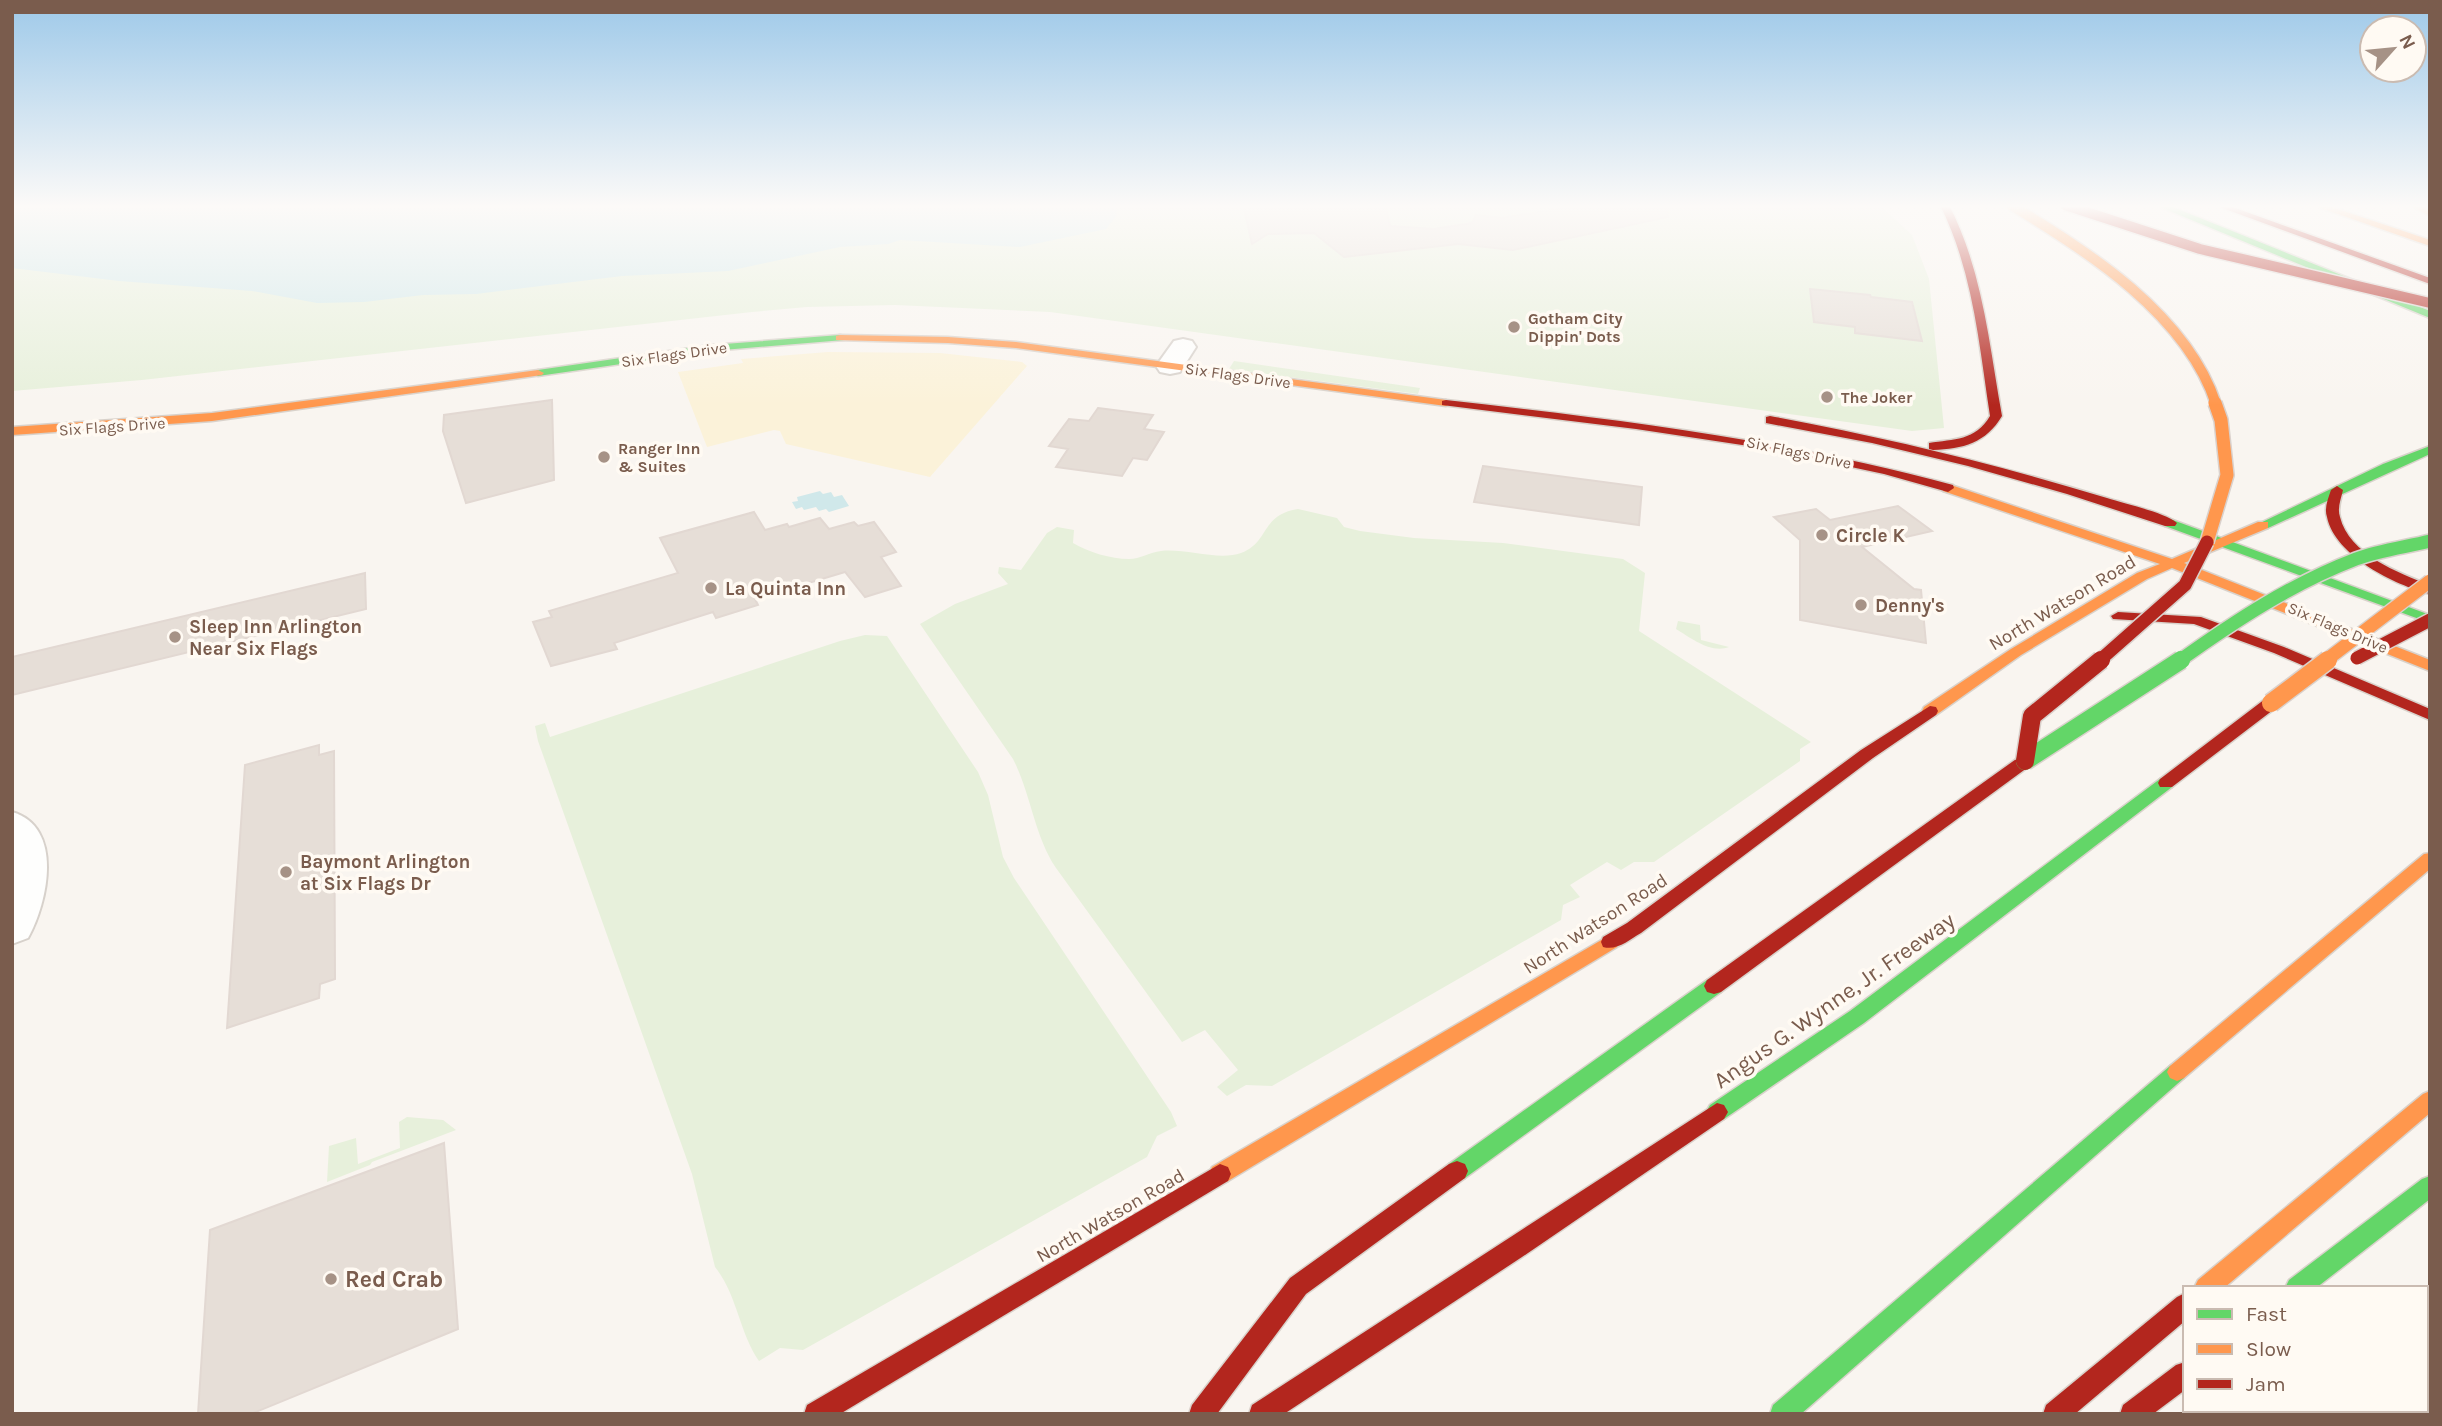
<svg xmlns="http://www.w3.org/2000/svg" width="2442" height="1426" font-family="Karla,sans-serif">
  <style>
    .commercial { fill: #f6e8e1 }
    .green { fill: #e7f0db }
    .sand { fill: #fbf2d9 }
    .water { fill: #d0e8ea }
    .building { fill: #e6ded7; stroke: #e2d8d2; stroke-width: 2 }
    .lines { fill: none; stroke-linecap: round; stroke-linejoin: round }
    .street-casing { stroke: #d7d1cb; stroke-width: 4 }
    .fast-casing { stroke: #d9d2cb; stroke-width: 3 }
    .slow-casing { stroke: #d9d2cb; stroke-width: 3 }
    .jam-casing { stroke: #d9d2cb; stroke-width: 3 }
    .street { fill: #fefefd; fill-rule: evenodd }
    .fast { fill: #63d668; fill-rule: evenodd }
    .slow { fill: #ff974d; fill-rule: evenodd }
    .jam { fill: #b3261e; fill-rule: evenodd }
    .fast-bridge-far1-casing { stroke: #dad1cc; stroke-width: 16; stroke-linecap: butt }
    .fast-bridge-casing { stroke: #dad1cc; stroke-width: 21; stroke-linecap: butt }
    .slow-bridge-far2-casing { stroke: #dad1cc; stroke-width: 13; stroke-linecap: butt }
    .slow-bridge-far1-casing { stroke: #dad1cc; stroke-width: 16; stroke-linecap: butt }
    .slow-bridge-casing { stroke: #dad1cc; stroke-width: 21; stroke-linecap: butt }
    .jam-bridge-far2-casing { stroke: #dad1cc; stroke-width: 13; stroke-linecap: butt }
    .jam-bridge-far1-casing { stroke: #dad1cc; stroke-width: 16; stroke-linecap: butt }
    .jam-bridge-casing { stroke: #dad1cc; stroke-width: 21; stroke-linecap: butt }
    .fast-bridge-far1 { stroke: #63d668; stroke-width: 13 }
    .fast-bridge { stroke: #63d668; stroke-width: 18 }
    .slow-bridge-far2 { stroke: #ff974d; stroke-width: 10 }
    .slow-bridge-far1 { stroke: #ff974d; stroke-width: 13 }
    .slow-bridge { stroke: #ff974d; stroke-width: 18 }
    .jam-bridge-far2 { stroke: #b3261e; stroke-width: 10 }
    .jam-bridge-far1 { stroke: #b3261e; stroke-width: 13 }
    .jam-bridge { stroke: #b3261e; stroke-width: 18 }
    .poi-dot { fill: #a69286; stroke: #fffaf3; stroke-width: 2.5 }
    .labels { text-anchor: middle; stroke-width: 7; stroke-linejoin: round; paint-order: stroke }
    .far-poi-label { font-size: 16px; font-weight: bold; fill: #7a5c4d; stroke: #fffaf3; text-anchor: start }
    .far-street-label { font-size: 16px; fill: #7a5c4d; stroke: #fffaf3 }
    .poi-label { font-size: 19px; font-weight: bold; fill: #7a5c4d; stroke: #fffaf3; text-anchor: start }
    .street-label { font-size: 19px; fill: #7a5c4d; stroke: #fffaf3 }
    .near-street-label { font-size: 23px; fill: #7a5c4d; stroke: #fffaf3 }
    .near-poi-label { font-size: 23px; font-weight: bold; fill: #7a5c4d; stroke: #fffaf3; text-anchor: start }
  </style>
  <rect width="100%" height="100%" fill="#f9f5f0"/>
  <polygon class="commercial" points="2430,1341 2430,1414 2329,1414 2334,1410 2426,1410 2426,1343"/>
  <g class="green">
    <polygon points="12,205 1880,205 1912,235 1929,279 1944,428 1912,431 1050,312 895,305 807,307 752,312 142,380 12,391"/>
    <polygon points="1234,361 1420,388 1418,394 1229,369"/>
    <path d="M1298 509 1337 518 1344 527 1360 531 1414 538 1503 543 1623 559 1645 573 1639 631 1811 742 1800 749V761L1654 862H1634L1621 870 1607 862 1570 885 1580 897 1563 905 1561 920 1272 1086 1246 1085 1227 1096 1217 1087 1238 1070 1205 1030 1182 1042 1056 868C1034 835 1031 794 1013 759L920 624 955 604 1008 584 998 573 999 567 1021 570 1047 533 1057 527 1074 530 1073 543C1088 552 1111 559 1129 559 1140 559 1150 552 1161 551 1184 548 1219 561 1241 553 1270 542 1260 515 1298 509Z"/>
    <path d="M1678 621 1700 625 1701 640 1729 647C1711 654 1691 638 1676 629Z"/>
    <path d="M865 635 887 636 978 772 988 795 1003 857 1014 878 1171 1112 1177 1126 1157 1136 1147 1157 803 1350 780 1348 759 1361C739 1332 737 1294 715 1267L692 1174 538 741 535 726 545 723 550 737 840 641Z"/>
    <polygon points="407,1117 443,1120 456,1130 372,1162 370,1165 327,1182 329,1146 356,1138 358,1164 400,1148 399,1122"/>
  </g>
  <polygon class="sand" points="828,352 940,353 1022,362 1027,366 930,477 786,444 780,431 774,430 707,447 678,372 743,363 741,359"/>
  <g class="water">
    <polygon points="12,205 1115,205 1117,215 1106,229 1020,247 900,240 888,244 840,247 728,271 622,276 476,294 423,295 364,302 317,303 252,291 119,281 12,268"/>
    <polygon points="820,491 823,494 831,492 834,497 842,495 849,506 829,512 826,509 819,511 816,507 804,510 802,507 796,509 792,502 798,501 797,497"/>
  </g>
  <g class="building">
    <polygon points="1243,205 1385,205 1390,226 1434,229 1472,223 1476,215 1502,218 1582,205 1667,205 1668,217 1513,250 1458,244 1344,257 1314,233 1268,234 1252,244"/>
    <polygon points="1810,289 1870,295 1871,297 1912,302 1922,341 1855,333 1855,327 1814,322"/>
    <polygon points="552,400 554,480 466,503 443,431 444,415"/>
    <polygon points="1098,408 1153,415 1144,429 1164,432 1147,460 1133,458 1122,476 1056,467 1068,449 1049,446 1069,419 1089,421"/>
    <polygon points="1483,466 1642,487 1639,525 1474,502"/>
    <polygon points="1898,506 1932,531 1862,547 1914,589 1921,590 1926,643 1800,620 1800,540 1774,517 1816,509 1830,520"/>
    <polygon points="754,512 765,530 787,524 789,527 820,518 829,529 854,522 858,526 874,522 896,552 881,557 901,586 865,597 845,572 755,599 758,605 716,618 713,612 614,643 617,649 551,666 533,622 552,617 549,611 678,573 660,538"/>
    <polygon points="365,573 366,609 12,695 12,657"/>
    <polygon points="319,745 319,755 334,751 335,979 320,984 319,998 227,1028 245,765"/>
    <polygon points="444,1143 458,1329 251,1414 198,1414 210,1230"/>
  </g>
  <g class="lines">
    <g class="street-casing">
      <g id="street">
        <polygon points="1183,339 1192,341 1196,347 1180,372 1170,374 1160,372 1156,366 1174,341"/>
        <path d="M12 812C64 827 48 902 28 938L12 944Z"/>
      </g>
    </g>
    <g class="fast-casing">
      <g id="fast">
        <polygon points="2155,205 2168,205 2430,311 2430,318"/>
        <polygon points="840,335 844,336 844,340 711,351 538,376 532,373 538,370 711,345"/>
        <polygon points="2430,446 2430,454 2268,528 2258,528 2256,525 2383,464"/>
        <polygon points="2170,519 2430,615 2430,623 2165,526 2165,520"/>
        <polygon points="2166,777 2172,779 2174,783 2172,787 1864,1023 1724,1119 1717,1121 1710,1119 1706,1112 1710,1105 1850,1011 2160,779"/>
        <polygon points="1714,978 1721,980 1724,986 1721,992 1465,1178 1457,1181 1449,1178 1446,1171 1449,1164 1707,980"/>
        <polygon points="2177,1063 2184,1066 2187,1072 2184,1078 1801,1414 1770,1414 1773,1405 2170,1066"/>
        <polygon points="2430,1176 2430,1199 2316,1288 2285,1288 2289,1280 2422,1179"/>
      </g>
    </g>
    <g class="slow-casing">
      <g id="slow">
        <polygon points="2312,205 2326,205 2430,240 2430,246"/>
        <polygon points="2409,205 2421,205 2430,209 2430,216"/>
        <polygon points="840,335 948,337 1016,342 1446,400 1452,403 1446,406 1016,348 948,343 836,340 836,336"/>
        <polygon points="538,370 544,373 542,375 212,421 12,435 12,427 212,413"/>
        <polygon points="1948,484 2172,559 2258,522 2268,522 2268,528 2184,563 2430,660 2430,671 2172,568 2147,579 2021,655 1936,715 1924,715 1922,711 1924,707 2011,649 2137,573 2160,564 1943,491 1943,485"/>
        <polygon points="2430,853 2430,869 2184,1078 2177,1081 2170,1078 2167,1072 2170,1066 2424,854"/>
        <polygon points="1610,935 1617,937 1619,942 1617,947 1228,1181 1220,1184 1212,1181 1209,1174 1212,1167"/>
        <polygon points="2430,1091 2430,1113 2224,1288 2194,1288 2198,1280 2423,1094"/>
      </g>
    </g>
    <g class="jam-casing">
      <g id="jam">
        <path d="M1940 205H1949C1983 271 1989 344 2002 416 1986 443 1963 449 1933 450L1929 449V443C1954 439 1975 441 1990 416 1979 344 1973 271 1940 205Z"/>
        <polygon points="2214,205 2227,205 2430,278 2430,284"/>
        <path d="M1446 400C1617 419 1786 440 1953 485L1954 488 1948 492 1884 474 1762 448 1636 429 1442 405V401Z"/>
        <path d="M1770 416C1884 437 1996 464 2107 498 2125 504 2164 512 2177 523L2175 526H2165L2067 494 1968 466 1872 443 1766 423V417Z"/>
        <path d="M2337 486 2343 490C2341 499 2337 508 2340 517 2349 554 2398 573 2430 585V594C2395 585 2335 556 2327 517 2324 508 2328 499 2331 490Z"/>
        <polygon points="2118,612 2201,617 2284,647 2430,709 2430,720 2274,653 2194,624 2113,619 2111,616"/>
        <polygon points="2271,698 2279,703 2277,707 2172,787 2160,787 2158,783 2160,779 2265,699"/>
        <path d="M1930 706 1936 707 1938 711 1936 715 1873 758 1641 933C1629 940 1617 951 1603 947L1601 942 1603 937 1627 923 1861 750Z"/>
        <polygon points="2025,755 2033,761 2031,765 1721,992 1714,994 1707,992 1704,986 1707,980 2019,757"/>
        <polygon points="1717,1103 1724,1105 1728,1112 1724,1119 1522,1257 1284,1414 1249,1414 1252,1405"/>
        <polygon points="1457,1161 1465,1164 1468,1171 1465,1178 1306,1294 1217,1414 1189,1414 1192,1405 1290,1278 1449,1164"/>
        <polygon points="1220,1164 1228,1167 1231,1174 1228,1181 840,1414 804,1414 807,1405"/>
        <polygon points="2185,1293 2185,1321 2075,1414 2043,1414 2046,1405 2177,1297"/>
        <polygon points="2185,1362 2185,1390 2153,1414 2120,1414 2123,1405 2176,1365"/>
      </g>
    </g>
    <use href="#street" class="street"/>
    <use href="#fast" class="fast"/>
    <use href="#slow" class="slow"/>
    <use href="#jam" class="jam"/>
    <g class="fast-bridge-far1-casing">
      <path id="fast-bridge-far1" d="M2179 661C2235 621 2291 584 2356 559 2380 550 2406 547 2430 541"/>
    </g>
    <g class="fast-bridge-casing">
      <polyline id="fast-bridge" points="2025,761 2181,660"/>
    </g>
    <g class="slow-bridge-far2-casing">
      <path id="slow-bridge-far2" d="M2011 205C2088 251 2187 315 2216 404"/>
    </g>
    <g class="slow-bridge-far1-casing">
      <g id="slow-bridge-far1">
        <polyline points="2207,542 2227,475 2221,420 2215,403"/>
        <polyline points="2325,661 2430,581"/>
      </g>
    </g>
    <g class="slow-bridge-casing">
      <polyline id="slow-bridge" points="2271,703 2328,660"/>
    </g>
    <g class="jam-bridge-far2-casing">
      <polyline id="jam-bridge-far2" points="2065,205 2200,249 2430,303"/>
    </g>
    <g class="jam-bridge-far1-casing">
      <g id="jam-bridge-far1">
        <polyline points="2357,658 2430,620"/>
        <polyline points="2099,661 2185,585 2207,542"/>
      </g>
    </g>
    <g class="jam-bridge-casing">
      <polyline id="jam-bridge" points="2025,761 2032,716 2101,660"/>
    </g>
    <use href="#fast-bridge-far1" class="fast-bridge-far1"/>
    <use href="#fast-bridge" class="fast-bridge"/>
    <use href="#slow-bridge-far2" class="slow-bridge-far2"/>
    <use href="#slow-bridge-far1" class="slow-bridge-far1"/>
    <use href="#slow-bridge" class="slow-bridge"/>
    <use href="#jam-bridge-far2" class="jam-bridge-far2"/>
    <use href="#jam-bridge-far1" class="jam-bridge-far1"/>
    <use href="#jam-bridge" class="jam-bridge"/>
  </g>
  <linearGradient id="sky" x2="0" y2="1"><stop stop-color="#9ec9e9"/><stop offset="0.51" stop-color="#fcfaf8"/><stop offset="1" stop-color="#fcfaf8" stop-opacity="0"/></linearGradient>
  <rect width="2442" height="405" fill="url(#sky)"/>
  <g class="poi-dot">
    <circle cx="1514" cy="327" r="7"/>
    <circle cx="1827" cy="397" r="7"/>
    <circle cx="604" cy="457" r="7"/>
    <circle cx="1822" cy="535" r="7"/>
    <circle cx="711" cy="588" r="7"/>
    <circle cx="1861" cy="605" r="7"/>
    <circle cx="175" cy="637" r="7"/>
    <circle cx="286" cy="872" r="7"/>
    <circle cx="331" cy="1279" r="7"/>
  </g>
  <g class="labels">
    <g class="far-poi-label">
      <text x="1528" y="324">Gotham City<tspan x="1528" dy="18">Dippin' Dots</tspan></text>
      <text x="1841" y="403">The Joker</text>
      <text x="618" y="454">Ranger Inn<tspan x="618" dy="18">&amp; Suites</tspan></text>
    </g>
    <g class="far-street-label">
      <text transform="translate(674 354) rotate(-8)" y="6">Six Flags Drive</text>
      <text transform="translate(1238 375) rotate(8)" y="6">Six Flags Drive</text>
      <text transform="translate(112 426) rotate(-4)" y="6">Six Flags Drive</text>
      <text transform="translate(1799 452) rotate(12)" y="6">Six Flags Drive</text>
      <text transform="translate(2338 627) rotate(23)" y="6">Six Flags Drive</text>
    </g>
    <g class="poi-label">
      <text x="1836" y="542">Circle K</text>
      <text x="725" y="595">La Quinta Inn</text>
      <text x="1875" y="612">Denny's</text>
      <text x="189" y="633">Sleep Inn Arlington<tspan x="189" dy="22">Near Six Flags</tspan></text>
      <text x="300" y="868">Baymont Arlington<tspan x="300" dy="22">at Six Flags Dr</tspan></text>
    </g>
    <g class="street-label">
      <text transform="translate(2062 602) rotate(-31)" y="7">North Watson Road</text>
      <text transform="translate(1595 923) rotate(-33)" y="7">North Watson Road</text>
      <text transform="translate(1110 1215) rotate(-30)" y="7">North Watson Road</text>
    </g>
    <g class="near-street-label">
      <text transform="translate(1834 1000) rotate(-35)" y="8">Angus G. Wynne, Jr. Freeway</text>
    </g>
    <g class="near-poi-label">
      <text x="345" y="1287">Red Crab</text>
    </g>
  </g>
  <rect width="2442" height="1426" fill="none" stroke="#7a5c4d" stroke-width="28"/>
  <rect x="2183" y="1286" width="245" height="126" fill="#fffaf3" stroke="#cabbb1" stroke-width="2"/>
  <rect x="2197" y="1309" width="35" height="10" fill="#63d668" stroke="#cabbb1" stroke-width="2"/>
  <text x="2246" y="1321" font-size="21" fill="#7a5c4d">Fast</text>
  <rect x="2197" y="1344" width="35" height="10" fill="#ff974d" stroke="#cabbb1" stroke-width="2"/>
  <text x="2246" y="1356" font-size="21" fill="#7a5c4d">Slow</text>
  <rect x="2197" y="1379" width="35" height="10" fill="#b3261e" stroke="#cabbb1" stroke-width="2"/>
  <text x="2246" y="1391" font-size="21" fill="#7a5c4d">Jam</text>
  <g transform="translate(2393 49) rotate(63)"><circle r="33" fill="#fffaf3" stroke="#cabbb1" stroke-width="2"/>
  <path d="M0-5L12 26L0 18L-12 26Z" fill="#a69286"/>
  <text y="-10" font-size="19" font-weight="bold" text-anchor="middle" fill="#7a5c4d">N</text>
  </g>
</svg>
